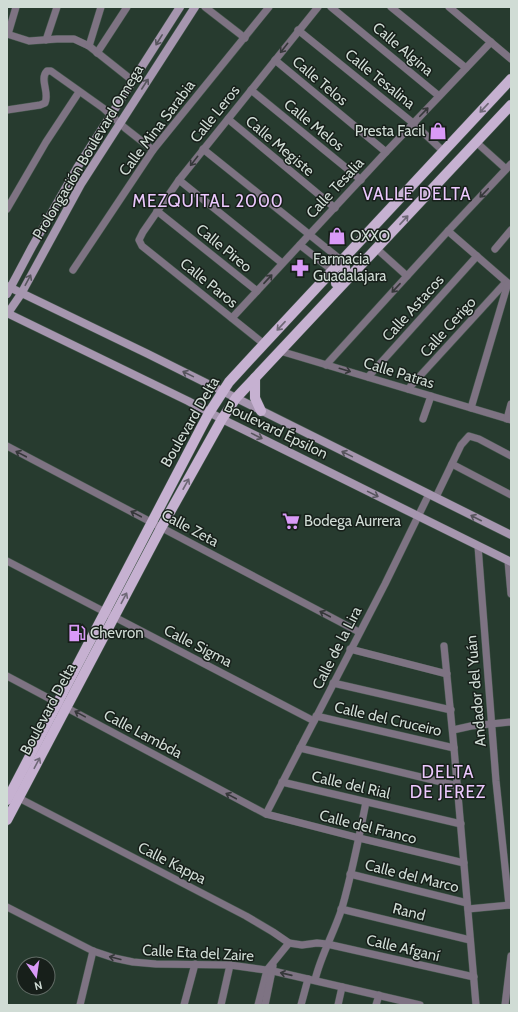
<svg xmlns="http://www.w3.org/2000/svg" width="518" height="1012" font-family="Cabin,sans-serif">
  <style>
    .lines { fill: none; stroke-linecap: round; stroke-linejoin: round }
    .street-casing { stroke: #45584d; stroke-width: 8 }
    .secondary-casing { stroke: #45584d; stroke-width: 9 }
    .primary-casing { stroke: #45584d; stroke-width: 11 }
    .street { stroke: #7e7383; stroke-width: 7 }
    .secondary { stroke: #a696af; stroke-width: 8 }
    .primary { stroke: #c6b1d1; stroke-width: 10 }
    .oneway { stroke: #57555d }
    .oneway2 { stroke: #36383a }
    .oneway3 { stroke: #6e6876 }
    .labels { text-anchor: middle; stroke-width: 3; stroke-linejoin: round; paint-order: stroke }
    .street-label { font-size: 15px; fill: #d0dcd5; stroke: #171f1a }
    .poi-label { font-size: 15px; fill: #d0dcd5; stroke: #171f1a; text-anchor: start }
    .quarter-label { font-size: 17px; letter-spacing: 1px; fill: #ecc9fe; stroke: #171f1a }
  </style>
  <rect width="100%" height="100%" fill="#273b2f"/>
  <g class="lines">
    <g class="street-casing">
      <g id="street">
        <polyline points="205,7 245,38"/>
        <polyline points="331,7 439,96"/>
        <polyline points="391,7 466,68"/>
        <polyline points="449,7 511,59"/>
        <polyline points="298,30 413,123 443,151"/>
        <polyline points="7,34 29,41 57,39 74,39 89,46 133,81"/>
        <polyline points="8,34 16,7"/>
        <polyline points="46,40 57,7"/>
        <polyline points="89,46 101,7"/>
        <polyline points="97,53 127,7"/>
        <polyline points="275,60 386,152"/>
        <polyline points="251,90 361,180"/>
        <path d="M7 110 40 105 45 103C50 93 39 79 47 71H51L103 108 125 128 153 150"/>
        <polyline points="228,119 335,208"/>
        <polyline points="476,142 506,169"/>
        <polyline points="203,149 341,260"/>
        <polyline points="179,180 282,263"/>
        <polyline points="7,209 46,142 79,92"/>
        <polyline points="157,211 257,291"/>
        <polyline points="448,231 509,284"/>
        <polyline points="300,245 332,270"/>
        <polyline points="377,249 407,276"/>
        <polyline points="495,249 511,230"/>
        <polyline points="73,270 153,150 269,7"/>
        <polyline points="232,318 386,152 491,42"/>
        <polyline points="264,344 142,246 139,240 143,232 179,180 318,7"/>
        <polyline points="280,351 511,420"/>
        <polyline points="326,365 448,231 511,164"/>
        <polyline points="368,377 477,256"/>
        <polyline points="408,389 506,282"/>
        <polyline points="471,408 508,283"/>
        <polyline points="423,419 431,396"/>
        <polyline points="507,419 511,404"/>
        <polyline points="7,446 359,632"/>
        <polyline points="452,464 511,495"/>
        <polyline points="436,497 461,445 469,436 479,439 511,456"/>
        <polyline points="478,546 496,781 509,905"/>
        <polyline points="7,561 314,721"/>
        <polyline points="508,561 511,594"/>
        <polyline points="444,646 454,748 476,1005"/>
        <polyline points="350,649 447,674"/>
        <polyline points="7,676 266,814 359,838 464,863"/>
        <polyline points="333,683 451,710"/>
        <polyline points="316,716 454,748"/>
        <polyline points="453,730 471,726 511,722"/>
        <polyline points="300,748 458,786"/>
        <polyline points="282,782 461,824"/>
        <polyline points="15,796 246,916 273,932 289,943 302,945 317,943 327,944 474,977"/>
        <polyline points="266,814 385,584 429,494"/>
        <polyline points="350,874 467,903"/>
        <polyline points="7,907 93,951 114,958 133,962 156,964 230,965 273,971 420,1005"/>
        <polyline points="341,909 470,940"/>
        <polyline points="468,909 511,905"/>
        <path d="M315 980C321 955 334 933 342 908 352 873 359 838 366 802"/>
        <polyline points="80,1005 93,951"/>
        <polyline points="184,1005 195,964"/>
        <polyline points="221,1005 230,965"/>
        <polyline points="258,1005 267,970 289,943"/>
        <polyline points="265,1005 273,966"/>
        <polyline points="301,1005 308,979"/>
        <polyline points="338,1005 342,987"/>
        <polyline points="376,1005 379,995"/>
        <polyline points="505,1005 511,956"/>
      </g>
    </g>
    <g class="secondary-casing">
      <g id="secondary">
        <polyline points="7,286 148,354 511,535"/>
        <polyline points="7,294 32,247 77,168 180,7"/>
        <polyline points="7,313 188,401 222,419 511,562"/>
        <polyline points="8,313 21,294 81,184 195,7"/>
      </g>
    </g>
    <g class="primary-casing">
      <g id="primary">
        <path d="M336 283C342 276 350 269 341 260"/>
        <polyline points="255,378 255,398 261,411"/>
        <polyline points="7,800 201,428 209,413 229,382 264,344 511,79"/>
        <polyline points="7,820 161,528 222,419 236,398 511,105"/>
      </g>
    </g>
    <use href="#street" class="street"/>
    <use href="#secondary" class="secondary"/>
    <use href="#primary" class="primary"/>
  </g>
  <defs><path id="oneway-shaft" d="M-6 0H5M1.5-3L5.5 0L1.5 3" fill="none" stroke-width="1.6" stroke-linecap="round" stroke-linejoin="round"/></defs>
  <g class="oneway">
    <use href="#oneway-shaft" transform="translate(159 40) rotate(122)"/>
    <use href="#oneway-shaft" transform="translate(145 84) rotate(-57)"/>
    <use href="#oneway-shaft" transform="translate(28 280) rotate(-62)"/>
    <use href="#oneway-shaft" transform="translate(188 374) rotate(-154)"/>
    <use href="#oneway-shaft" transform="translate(257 436) rotate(26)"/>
    <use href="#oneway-shaft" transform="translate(347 454) rotate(-154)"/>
    <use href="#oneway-shaft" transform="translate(373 494) rotate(26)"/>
    <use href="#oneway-shaft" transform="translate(476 518) rotate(-153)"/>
  </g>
  <g class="oneway2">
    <use href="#oneway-shaft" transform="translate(284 48) rotate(128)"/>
    <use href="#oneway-shaft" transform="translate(424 112) rotate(-46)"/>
    <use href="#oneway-shaft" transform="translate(194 161) rotate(128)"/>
    <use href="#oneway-shaft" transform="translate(484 193) rotate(134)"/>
    <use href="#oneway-shaft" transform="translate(268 279) rotate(-47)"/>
    <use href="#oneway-shaft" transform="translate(396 288) rotate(133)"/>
    <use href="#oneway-shaft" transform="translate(345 370) rotate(17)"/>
    <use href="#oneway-shaft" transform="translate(21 454) rotate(-152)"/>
    <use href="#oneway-shaft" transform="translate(136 514) rotate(-152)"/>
    <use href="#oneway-shaft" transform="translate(325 614) rotate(-152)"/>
    <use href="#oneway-shaft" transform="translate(80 714) rotate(-151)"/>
    <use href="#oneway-shaft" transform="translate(231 796) rotate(-152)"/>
    <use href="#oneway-shaft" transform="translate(115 958) rotate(-166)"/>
    <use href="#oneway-shaft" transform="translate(286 974) rotate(-167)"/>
  </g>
  <g class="oneway3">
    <use href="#oneway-shaft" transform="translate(484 108) rotate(133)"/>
    <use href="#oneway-shaft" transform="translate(404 220) rotate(-47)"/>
    <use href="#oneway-shaft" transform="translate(281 326) rotate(133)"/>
    <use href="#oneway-shaft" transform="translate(186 484) rotate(-61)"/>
    <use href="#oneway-shaft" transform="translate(124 598) rotate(-62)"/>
    <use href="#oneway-shaft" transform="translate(37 763) rotate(-62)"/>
  </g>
  <defs>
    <g id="shop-bare" transform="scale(1.38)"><path d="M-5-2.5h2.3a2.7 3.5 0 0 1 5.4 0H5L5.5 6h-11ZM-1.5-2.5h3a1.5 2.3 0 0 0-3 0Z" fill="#d99af7" stroke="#171f1a" stroke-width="2.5" paint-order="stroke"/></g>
    <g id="pharmacy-bare" transform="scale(1.38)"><path d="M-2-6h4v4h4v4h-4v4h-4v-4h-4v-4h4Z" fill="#d99af7" stroke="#171f1a" stroke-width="2.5" paint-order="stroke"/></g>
    <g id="supermarket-bare" transform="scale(1.38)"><path d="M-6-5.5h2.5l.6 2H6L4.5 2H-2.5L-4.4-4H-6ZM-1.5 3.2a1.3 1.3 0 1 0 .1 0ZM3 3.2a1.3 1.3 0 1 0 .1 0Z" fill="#d99af7" stroke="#171f1a" stroke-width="2.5" paint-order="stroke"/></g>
    <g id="fuel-bare" transform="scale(1.38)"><path d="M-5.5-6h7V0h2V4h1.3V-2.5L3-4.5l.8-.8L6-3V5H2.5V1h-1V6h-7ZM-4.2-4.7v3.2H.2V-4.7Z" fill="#d99af7" stroke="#171f1a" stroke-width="2.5" paint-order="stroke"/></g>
  </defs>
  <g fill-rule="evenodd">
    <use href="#shop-bare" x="438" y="131"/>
    <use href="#shop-bare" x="337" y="236"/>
    <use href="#pharmacy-bare" x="300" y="268"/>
    <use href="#supermarket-bare" x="291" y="521"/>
    <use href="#fuel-bare" x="77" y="633"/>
  </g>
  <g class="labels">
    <g class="street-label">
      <text transform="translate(403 49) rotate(40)" y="5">Calle Algina</text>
      <text transform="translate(380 79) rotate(39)" y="5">Calle Tesalina</text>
      <text transform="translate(320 81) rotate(40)" y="5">Calle Telos</text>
      <text transform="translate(215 114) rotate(-51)" y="5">Calle Leros</text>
      <text transform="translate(314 125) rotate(39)" y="5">Calle Melos</text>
      <text transform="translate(157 128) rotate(-53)" y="5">Calle Mina Sarabia</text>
      <text transform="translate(280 146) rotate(40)" y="5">Calle Megiste</text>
      <text transform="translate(88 152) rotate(-59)" y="5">Prolongación Boulevard Omega</text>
      <text transform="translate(335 188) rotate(-47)" y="5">Calle Tesalia</text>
      <text transform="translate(224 248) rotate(39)" y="5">Calle Pireo</text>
      <text transform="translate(209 283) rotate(39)" y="5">Calle Paros</text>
      <text transform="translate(413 308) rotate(-48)" y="5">Calle Astacos</text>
      <text transform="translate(448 327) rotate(-48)" y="5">Calle Cerigo</text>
      <text transform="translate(399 373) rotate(17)" y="5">Calle Patras</text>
      <text transform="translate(190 422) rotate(-60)" y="5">Boulevard Delta</text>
      <text transform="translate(276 430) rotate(26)" y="5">Boulevard Épsilon</text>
      <text transform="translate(190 528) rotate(28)" y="5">Calle Zeta</text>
      <text transform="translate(198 646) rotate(27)" y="5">Calle Sigma</text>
      <text transform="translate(337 648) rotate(-63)" y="5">Calle de la Lira</text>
      <text transform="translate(476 691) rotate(-95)" y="5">Andador del Yuán</text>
      <text transform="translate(48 709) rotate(-62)" y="5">Boulevard Delta</text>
      <text transform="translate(388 719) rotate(13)" y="5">Calle del Cruceiro</text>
      <text transform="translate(143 734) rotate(28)" y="5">Calle Lambda</text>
      <text transform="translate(351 785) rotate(13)" y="5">Calle del Rial</text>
      <text transform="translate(368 827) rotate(14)" y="5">Calle del Franco</text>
      <text transform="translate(172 863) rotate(27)" y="5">Calle Kappa</text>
      <text transform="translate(412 876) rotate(14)" y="5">Calle del Marco</text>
      <text transform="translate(409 912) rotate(14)" y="5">Rand</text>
      <text transform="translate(403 948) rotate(13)" y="5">Calle Afganí</text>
      <text transform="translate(198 953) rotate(3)" y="5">Calle Eta del Zaire</text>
    </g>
    <g class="poi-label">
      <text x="425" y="136" text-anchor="end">Presta Facil</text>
      <text x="350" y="241">OXXO</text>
      <text x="313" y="264">Farmacia<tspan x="313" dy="17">Guadalajara</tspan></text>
      <text x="304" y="526">Bodega Aurrera</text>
      <text x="90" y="638">Chevron</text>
    </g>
    <g class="quarter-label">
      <text x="417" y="200">VALLE DELTA</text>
      <text x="208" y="207">MEZQUITAL 2000</text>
      <text x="448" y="778">DELTA<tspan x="448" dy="20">DE JEREZ</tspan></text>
    </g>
  </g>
  <rect width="518" height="1012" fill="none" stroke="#d0dcd5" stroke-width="16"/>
  <g transform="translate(36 976) rotate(167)"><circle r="19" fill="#171f1a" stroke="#616b65"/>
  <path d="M0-3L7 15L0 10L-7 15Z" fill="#d99af7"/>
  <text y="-6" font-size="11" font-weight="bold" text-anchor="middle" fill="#d0dcd5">N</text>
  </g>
</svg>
